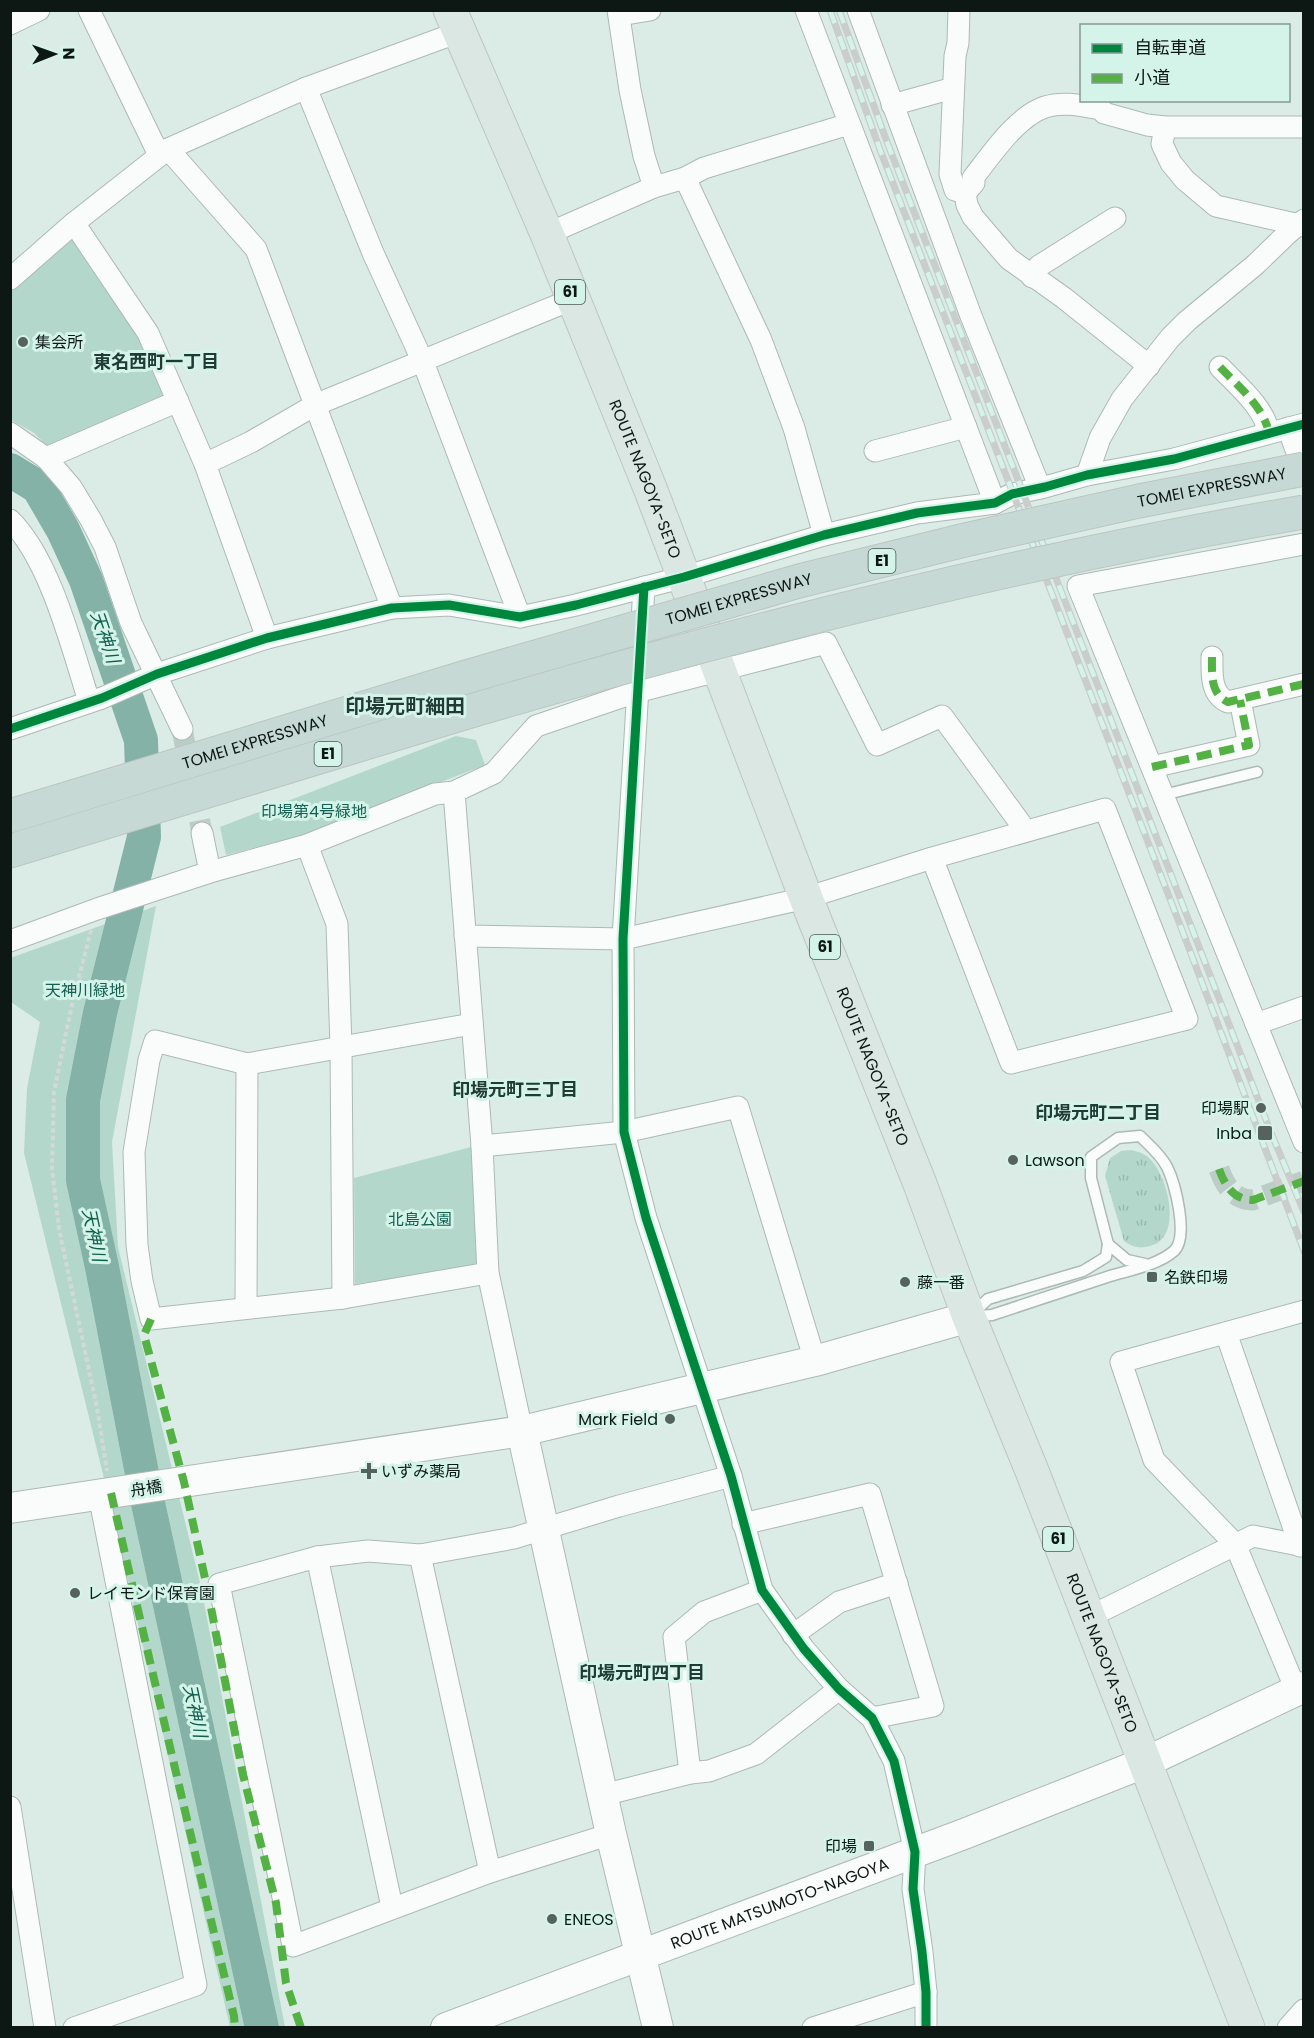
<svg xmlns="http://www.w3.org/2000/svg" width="1314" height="2038" font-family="Poppins,'Noto Sans JP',sans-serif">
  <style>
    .grass { fill: url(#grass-tufts) }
    .park { fill: #b4d7cc }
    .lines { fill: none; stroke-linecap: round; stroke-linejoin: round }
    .river { stroke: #84b2a6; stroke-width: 34 }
    .street-tunnel { stroke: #bcccc7; stroke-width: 21; stroke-dasharray: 21 10; stroke-linecap: butt }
    .lane-casing { stroke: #acb9b4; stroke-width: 13 }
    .street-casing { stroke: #acb9b4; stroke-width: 23 }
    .secondary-casing { stroke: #acb9b4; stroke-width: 32 }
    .primary-casing { stroke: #bdc5c3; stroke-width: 35 }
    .highway-casing { stroke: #bdc5c3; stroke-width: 35 }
    .path { stroke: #d4d9d8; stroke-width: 4; stroke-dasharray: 4.5 3; stroke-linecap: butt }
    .lane { stroke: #fafcfb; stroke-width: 10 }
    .street { stroke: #fafcfb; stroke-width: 21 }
    .secondary { stroke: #fafcfb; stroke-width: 30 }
    .primary { stroke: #dae7e3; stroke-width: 33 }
    .highway { stroke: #c6d9d5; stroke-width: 33 }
    .rail-casing { stroke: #c9cdcc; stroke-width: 7 }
    .rail { stroke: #d4f3e9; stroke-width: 4.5; stroke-dasharray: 14; stroke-linecap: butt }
    .highway-bridge-casing { stroke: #bdc5c3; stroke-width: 35; stroke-linecap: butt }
    .highway-bridge { stroke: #c6d9d5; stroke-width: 33 }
    .quiet { stroke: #54b144; stroke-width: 8; stroke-dasharray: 15 8; stroke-linecap: butt }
    .cycleway-casing { stroke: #d4f3e9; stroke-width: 13 }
    .cycleway { stroke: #00873e; stroke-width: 9 }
    .poi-dot { fill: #55625e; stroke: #d4f3e9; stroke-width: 2 }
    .labels { text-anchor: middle; stroke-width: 6; stroke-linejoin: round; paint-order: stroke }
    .shield { fill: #d4f3e9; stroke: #495a55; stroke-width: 1.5 }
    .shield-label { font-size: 15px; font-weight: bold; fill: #0d1815 }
    .poi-label { font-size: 16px; fill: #0d1815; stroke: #d4f3e9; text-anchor: start }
    .street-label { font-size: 16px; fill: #0d1815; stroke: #d4f3e9 }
    .park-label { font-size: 16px; fill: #136050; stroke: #d4f3e9 }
    .neighbourhood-label { font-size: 18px; font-weight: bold; fill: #213b34; stroke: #d4f3e9 }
    .water-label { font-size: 18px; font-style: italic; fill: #105f4f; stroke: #d4f3e9 }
    .quarter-label { font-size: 20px; font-weight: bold; fill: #213b34; stroke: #d4f3e9 }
  </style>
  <defs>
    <pattern id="grass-tufts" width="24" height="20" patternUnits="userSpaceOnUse" patternTransform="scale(1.5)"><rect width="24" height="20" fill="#b4d7cc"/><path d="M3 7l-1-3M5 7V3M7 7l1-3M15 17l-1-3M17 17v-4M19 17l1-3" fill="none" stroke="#9ab8ae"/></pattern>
  </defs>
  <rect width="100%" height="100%" fill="#dbece6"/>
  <path class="grass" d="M1132 1150C1138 1152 1144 1153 1149 1158 1168 1175 1184 1238 1150 1246 1139 1249 1132 1247 1124 1241L1105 1176 1110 1158 1121 1151Z"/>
  <g class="park">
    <polygon points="73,236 150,352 165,398 50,449 34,433 11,420 11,289"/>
    <polygon points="456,736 476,740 485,765 304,835 226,855 220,827"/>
    <polygon points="156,906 112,1142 118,1247 201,1587 285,2027 230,2027 113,1515 24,1153 27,1088 40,1022 11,1002 10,958"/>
    <polygon points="471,1147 478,1267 355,1284 354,1178"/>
  </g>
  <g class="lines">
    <polyline class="river" points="10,470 38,487 63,530 86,580 141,740 144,837 100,1013 83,1100 83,1180 102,1267 146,1494 262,2028"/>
    <g class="street-tunnel">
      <polyline points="182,729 202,833"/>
      <path d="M1219 1169C1225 1186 1234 1200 1253 1200L1304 1181"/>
    </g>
    <g class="lane-casing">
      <g id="lane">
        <polyline points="1163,795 1257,772"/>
        <path d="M1140 1136C1149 1145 1161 1155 1167 1167 1175 1183 1189 1237 1174 1251 1158 1265 1130 1270 1110 1276 1071 1289 1032 1302 992 1315L969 1317 988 1299 1083 1271 1106 1257 1108 1244 1091 1178V1157L1118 1138Z"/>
        <polyline points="1108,1244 1127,1260 1145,1264"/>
      </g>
    </g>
    <g class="street-casing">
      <g id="street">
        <polyline points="89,10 159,155"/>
        <polyline points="618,10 630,90 644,156 654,187"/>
        <polyline points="806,10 995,503"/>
        <polyline points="858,10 971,316 1040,488"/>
        <polyline points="959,10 958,43 955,56 950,174 955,190 965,193 967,205 973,217 1009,259 1064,298 1149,366"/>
        <polyline points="620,15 650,10"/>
        <polyline points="10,24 39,10"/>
        <polyline points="306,88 373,253 423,362 520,617"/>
        <polyline points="892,105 953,88"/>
        <polyline points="1165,127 1162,144 1171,163 1185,180 1216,206 1304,226"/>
        <polyline points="168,149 256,249 392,608"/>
        <polyline points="685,178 761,340 794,428 824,535"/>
        <path d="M965 193 974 183 973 178C991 155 1017 116 1045 107 1064 101 1083 106 1101 109L1104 113 1147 125 1165 127H1304"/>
        <polyline points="74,223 148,333 205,464 267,638"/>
        <polyline points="547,234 654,187 685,178 704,168 849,124"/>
        <polyline points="1032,277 1039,266 1115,218"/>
        <polyline points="10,279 74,223 168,149 306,88 459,32"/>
        <path d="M1220 367C1238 386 1264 407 1269 433"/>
        <polyline points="1288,428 1304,471"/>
        <polyline points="10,433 46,458 71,487 91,520 105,547 131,623 182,729"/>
        <polyline points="875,451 966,427"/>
        <polyline points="46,458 178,401"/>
        <polyline points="205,464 251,442 315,405 573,299"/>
        <polyline points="1087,475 1100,438 1122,399 1170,338 1187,321 1255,265 1287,234 1304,220"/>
        <path d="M10 520C50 559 72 648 89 701"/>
        <polyline points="1304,544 1078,586 1304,1142"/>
        <polyline points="644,587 623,939 624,1132 646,1218 731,1476 762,1590 804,1649 839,1689 872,1718 894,1761 915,1852 913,1889 922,1952 926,1992 926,2028"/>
        <path d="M1212 657C1212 673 1210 694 1228 702L1304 684"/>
        <polyline points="10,729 102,698 157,674 267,638 392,608 449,605 520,617 576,605 684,577 824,535 917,513 995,503 1012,494 1045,487 1087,475 1174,459 1304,424"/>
        <polyline points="1152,767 1249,745 1240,700"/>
        <polyline points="454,792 482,1146 488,1273 522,1431"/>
        <polyline points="202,833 210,872"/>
        <polyline points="307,845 337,924 341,1048 343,1298"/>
        <polyline points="465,936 623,939 806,898 932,858 1105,809 1187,1019 1011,1063 932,858"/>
        <polyline points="10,941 97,909 210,872 307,845 435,794 454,792 494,773 536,726 636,692 826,643 877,745 942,716 1026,831"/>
        <polyline points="472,1024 247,1064 155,1041 149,1060 134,1152 137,1245 142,1281 151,1319 343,1298 488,1273"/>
        <polyline points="1256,1024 1304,1007"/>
        <polyline points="482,1146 624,1132 738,1107 815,1361"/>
        <polyline points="246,1308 247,1064"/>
        <polyline points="1226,1333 1300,1546"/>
        <polyline points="743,1524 870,1494 933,1706 872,1718"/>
        <polyline points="420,1555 490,1872"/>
        <polyline points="317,1557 392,1907"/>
        <polyline points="1087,1618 1253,1536 1304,1546"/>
        <polyline points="793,1635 839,1602 897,1583"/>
        <polyline points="1296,1690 1235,1544 1154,1460 1121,1362 1304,1311"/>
        <polyline points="690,1773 674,1637 704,1612 762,1590"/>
        <polyline points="603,1795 690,1773 709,1771 756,1754 839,1689"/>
        <polyline points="10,1807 45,2028"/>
        <polyline points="611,1834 490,1872 293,1946 219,1584 317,1557 368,1551 420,1555 514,1538 619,1506 731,1476"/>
        <polyline points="74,2028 196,1985 99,1495"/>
        <polyline points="813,2028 926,1992"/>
        <polyline points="1288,2028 1304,2010"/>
      </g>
    </g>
    <g class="secondary-casing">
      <g id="secondary">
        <polyline points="522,1431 611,1834 658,2028"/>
        <polyline points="10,1508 522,1431 815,1361 969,1317"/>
        <path id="s1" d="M446 2028 964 1834 1144 1763 1304 1687"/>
      </g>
    </g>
    <g class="primary-casing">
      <g id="primary">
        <path id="s2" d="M450 10 547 234 650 488 806 898 920 1184 969 1317 1032 1471 1248 2028"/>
      </g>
    </g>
    <g class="highway-casing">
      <g id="highway">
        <path id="s3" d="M10 816 466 677"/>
        <polyline points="10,851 474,710"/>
      </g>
    </g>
    <polyline class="path" points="91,930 71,1009 54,1092 52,1169 59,1229 97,1408 107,1471"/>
    <use href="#lane" class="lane"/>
    <use href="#street" class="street"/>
    <use href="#secondary" class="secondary"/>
    <use href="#primary" class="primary"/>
    <use href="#highway" class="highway"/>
    <g class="rail-casing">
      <g id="rail">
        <polyline points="830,10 879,147 1182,930 1304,1251"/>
        <polyline points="839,10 887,142 1270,1130 1304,1212"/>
      </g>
    </g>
    <use href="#rail" class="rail"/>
    <g class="highway-bridge-casing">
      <g id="highway-bridge">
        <path id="s4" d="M466 677 799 581 965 540 1139 501 1304 469"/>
        <path d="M474 710C746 630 1023 560 1304 512"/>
      </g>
    </g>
    <use href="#highway-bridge" class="highway-bridge"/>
    <g class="quiet">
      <path d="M1220 367C1238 386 1264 407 1269 433"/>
      <path d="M1212 657C1212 673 1210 694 1228 702L1304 684"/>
      <polyline points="1152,767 1249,745 1240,700"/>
      <path d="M1219 1169C1225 1186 1234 1200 1253 1200L1304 1181"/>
      <polyline points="151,1319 144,1335 184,1482 208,1592 243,1775 276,1903 286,1983 301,2028"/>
      <path d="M111 1493C151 1667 192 1842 234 2016L235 2028"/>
    </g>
    <g class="cycleway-casing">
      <g id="cycleway">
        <polyline points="644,587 623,939 624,1132 646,1218 731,1476 762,1590 804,1649 839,1689 872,1718 894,1761 915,1852 913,1889 922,1952 926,1992 926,2028"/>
        <polyline points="10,729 102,698 157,674 267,638 392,608 449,605 520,617 576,605 684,577 824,535 917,513 995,503 1012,494 1045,487 1087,475 1174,459 1304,424"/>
      </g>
    </g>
    <use href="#cycleway" class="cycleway"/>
  </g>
  <g class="poi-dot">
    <circle cx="23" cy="342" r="6"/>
    <circle cx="1261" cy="1108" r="6"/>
    <rect x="1257" y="1125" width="16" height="16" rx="3"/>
    <circle cx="1013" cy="1160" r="6"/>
    <rect x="1146" y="1271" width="12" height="12" rx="3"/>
    <circle cx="905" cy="1282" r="6"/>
    <circle cx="670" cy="1419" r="6"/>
    <path d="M366 1462h6v6h6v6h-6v6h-6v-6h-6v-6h6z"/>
    <circle cx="75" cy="1593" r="6"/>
    <rect x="863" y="1840" width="12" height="12" rx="3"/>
    <circle cx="552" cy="1919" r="6"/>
  </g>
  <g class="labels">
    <g class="shield">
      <rect x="555" y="280" width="30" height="24" rx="4.5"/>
      <rect x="868.5" y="549" width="27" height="24" rx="4.5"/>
      <rect x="314.5" y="742" width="27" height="24" rx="4.5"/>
      <rect x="810" y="935" width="30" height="24" rx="4.5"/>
      <rect x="1043" y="1527" width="30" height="24" rx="4.5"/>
    </g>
    <g class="shield-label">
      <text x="570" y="297">61</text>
      <text x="882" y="566">E1</text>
      <text x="328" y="759">E1</text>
      <text x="825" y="952">61</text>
      <text x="1058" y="1544">61</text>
    </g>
    <g class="poi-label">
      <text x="35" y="348">集会所</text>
      <text x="1249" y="1114" text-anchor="end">印場駅</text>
      <text x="1252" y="1139" text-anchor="end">Inba</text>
      <text x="1025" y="1166">Lawson</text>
      <text x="1164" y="1283">名鉄印場</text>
      <text x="917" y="1288">藤一番</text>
      <text x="658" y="1425" text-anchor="end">Mark Field</text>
      <text x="381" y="1477">いずみ薬局</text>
      <text x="87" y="1599">レイモンド保育園</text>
      <text x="857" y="1852" text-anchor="end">印場</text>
      <text x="564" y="1925">ENEOS</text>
    </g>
    <g class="street-label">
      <text dy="6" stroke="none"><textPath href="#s2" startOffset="508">ROUTE NAGOYA-SETO</textPath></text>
      <text dy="6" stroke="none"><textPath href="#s4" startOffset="770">TOMEI EXPRESSWAY</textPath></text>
      <text dy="6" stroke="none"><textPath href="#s4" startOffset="284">TOMEI EXPRESSWAY</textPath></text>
      <text dy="6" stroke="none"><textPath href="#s3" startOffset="256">TOMEI EXPRESSWAY</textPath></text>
      <text dy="6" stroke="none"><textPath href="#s2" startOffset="1138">ROUTE NAGOYA-SETO</textPath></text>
      <text transform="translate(146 1488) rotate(-9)" y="6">舟橋</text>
      <text dy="6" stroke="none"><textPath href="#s2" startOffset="1768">ROUTE NAGOYA-SETO</textPath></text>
      <text dy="6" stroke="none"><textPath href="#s1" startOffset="356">ROUTE MATSUMOTO-NAGOYA</textPath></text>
    </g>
    <g class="park-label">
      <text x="314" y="817">印場第4号緑地</text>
      <text x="85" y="996">天神川緑地</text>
      <text x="420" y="1225">北島公園</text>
    </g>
    <g class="neighbourhood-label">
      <text x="156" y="368">東名西町一丁目</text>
      <text x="515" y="1096">印場元町三丁目</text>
      <text x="1098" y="1119">印場元町二丁目</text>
      <text x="642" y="1679">印場元町四丁目</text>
    </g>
    <g class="water-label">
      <text transform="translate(105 637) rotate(71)" y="6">天神川</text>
      <text transform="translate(94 1235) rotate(78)" y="6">天神川</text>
      <text transform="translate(195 1711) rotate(78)" y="6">天神川</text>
    </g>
    <g class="quarter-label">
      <text x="405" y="713">印場元町細田</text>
    </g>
  </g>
  <rect width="1314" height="2038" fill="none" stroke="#0d1815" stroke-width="24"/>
  <rect x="1080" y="24" width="210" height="78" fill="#d4f3e9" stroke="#849b94" stroke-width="1.5"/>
  <rect x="1092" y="44" width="30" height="9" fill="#00873e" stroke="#849b94" stroke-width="1.5"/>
  <text x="1134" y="54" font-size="18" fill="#0d1815">自転車道</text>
  <rect x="1092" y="74" width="30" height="9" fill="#54b144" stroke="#849b94" stroke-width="1.5"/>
  <text x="1134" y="84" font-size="18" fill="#0d1815">小道</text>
  <g transform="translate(54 54) rotate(89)" stroke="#d4f3e9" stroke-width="4.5" paint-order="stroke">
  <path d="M0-4.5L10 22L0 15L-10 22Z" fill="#0d1815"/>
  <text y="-9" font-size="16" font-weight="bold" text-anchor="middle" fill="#0d1815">N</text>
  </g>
</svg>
